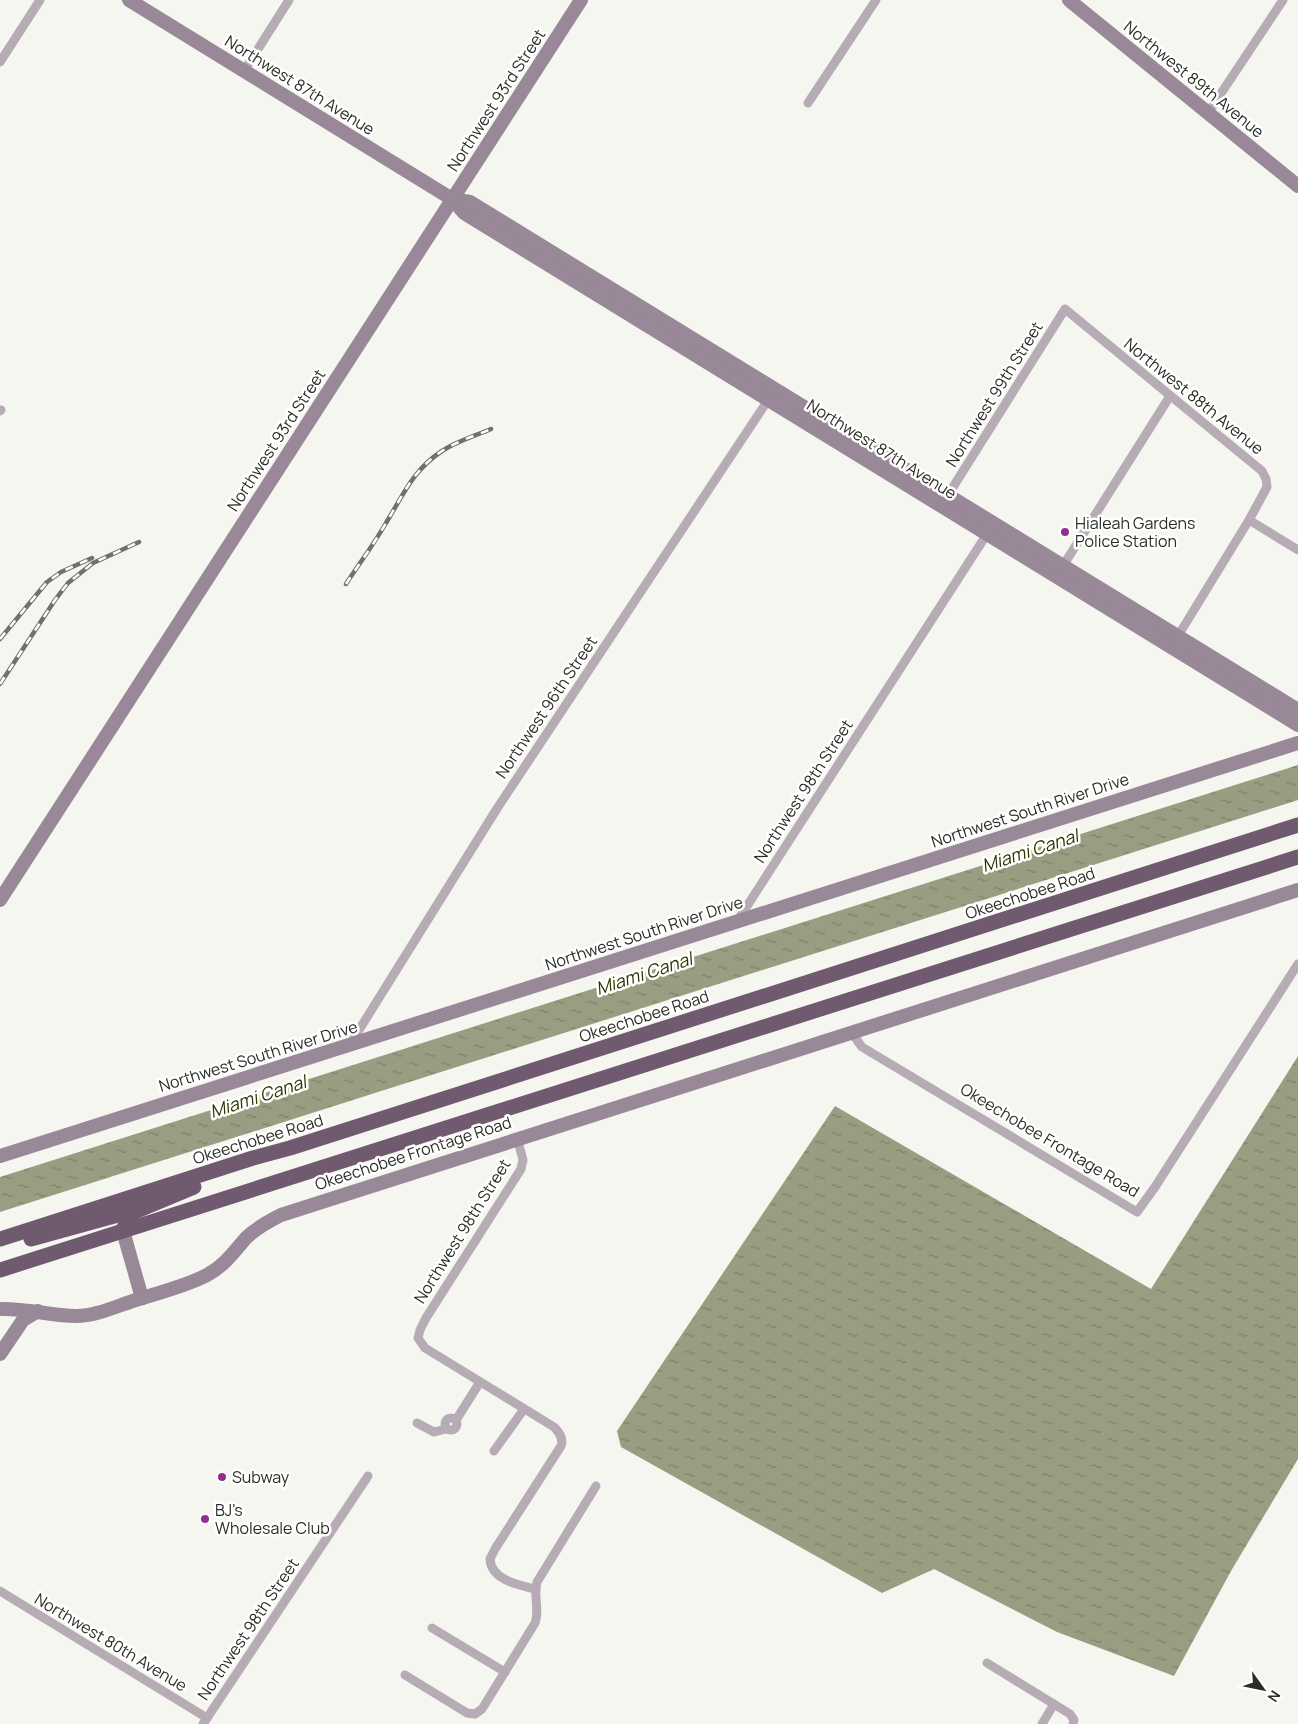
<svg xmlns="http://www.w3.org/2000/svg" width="1298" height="1724" font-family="Manrope,sans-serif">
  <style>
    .water { fill: url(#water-ripples) }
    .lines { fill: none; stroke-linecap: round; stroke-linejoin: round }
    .street { stroke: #b7acb6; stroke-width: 9 }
    .secondary { stroke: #998998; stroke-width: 14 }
    .highway { stroke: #705a6f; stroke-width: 15 }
    .rail-casing { stroke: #70706d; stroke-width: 4.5 }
    .rail { stroke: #fffffe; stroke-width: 2.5; stroke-dasharray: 8; stroke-linecap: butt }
    .poi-dot { fill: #932d92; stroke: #fffffe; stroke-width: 2 }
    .labels { text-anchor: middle; stroke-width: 5; stroke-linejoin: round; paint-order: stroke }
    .street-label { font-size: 16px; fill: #2c2c2a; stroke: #fffffe }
    .poi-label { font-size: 16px; fill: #2c2c2a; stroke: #fffffe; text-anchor: start }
    .water-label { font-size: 18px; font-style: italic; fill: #2f3500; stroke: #fffffe }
  </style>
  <defs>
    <pattern id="water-ripples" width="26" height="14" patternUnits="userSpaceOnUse" patternTransform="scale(1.25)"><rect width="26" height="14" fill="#989e81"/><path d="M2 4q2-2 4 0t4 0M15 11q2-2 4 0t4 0" fill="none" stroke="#7c816a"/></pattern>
  </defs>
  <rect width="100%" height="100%" fill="#f5f6f0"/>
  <g class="water">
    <polygon points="1298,765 1298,800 0,1212 0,1177"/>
    <polygon points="1298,1056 1298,1459 1231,1571 1174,1676 1057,1632 934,1569 882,1593 621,1447 617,1431 835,1106 1151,1289"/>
  </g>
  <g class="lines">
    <g class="street">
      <polyline points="0,62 40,0"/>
      <polyline points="244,71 289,0"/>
      <polyline points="808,103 876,0"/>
      <polyline points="1208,113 1283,0"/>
      <polyline points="0,411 1,410"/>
      <polyline points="948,495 1065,309 1262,471 1266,479 1267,487 1249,520 1178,636"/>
      <polyline points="1249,520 1298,550"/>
      <polyline points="1061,569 1170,396"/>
      <polyline points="738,920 987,534"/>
      <polyline points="851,1032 862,1047 1137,1212 1155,1187 1298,964"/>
      <polyline points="349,1046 498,807 770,397"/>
      <path d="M517 1138 523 1160 521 1169 426 1318 420 1330 418 1338 425 1348 554 1427C559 1432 564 1438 561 1446L495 1549 490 1559C491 1580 519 1585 535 1589"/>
      <circle cx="451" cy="1424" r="6"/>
      <polyline points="456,1420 480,1382"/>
      <polyline points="417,1423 434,1432 446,1429"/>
      <polyline points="494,1451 524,1409"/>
      <polyline points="0,1591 207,1718"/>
      <polyline points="432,1628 505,1672"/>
      <polyline points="987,1663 1070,1714 1074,1720 1073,1724"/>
      <path d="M405 1675 467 1713 475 1714 482 1709 535 1623C540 1610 533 1596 537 1582L596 1486"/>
      <polyline points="203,1724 368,1476"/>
      <polyline points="1042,1724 1054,1704"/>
    </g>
    <g class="secondary">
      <polyline points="129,0 452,199 464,213 1298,725"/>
      <polyline points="1069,0 1298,186"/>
      <polyline points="452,199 470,202 1298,710"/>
      <polyline points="0,900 581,0"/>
      <path d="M0 1156C433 1020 865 880 1298 743"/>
      <polyline points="123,1231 142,1298"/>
      <path d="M0 1309C26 1308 51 1316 76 1316 97 1316 119 1305 139 1299 161 1292 186 1286 207 1275 224 1266 234 1252 246 1238 256 1228 269 1221 281 1215L1298 890"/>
      <polyline points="0,1354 23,1320 38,1311"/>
    </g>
    <g class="highway">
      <polyline points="123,1231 127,1219 134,1212 194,1187"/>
      <polyline points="0,1239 253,1158 290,1148 1298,825"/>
      <polyline points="31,1239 136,1210"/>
      <polyline points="0,1270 1298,857"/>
    </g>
    <g class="rail-casing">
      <g id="rail">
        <path d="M346 584C359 564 374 544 386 523 403 495 413 470 442 451 457 441 475 436 491 429"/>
        <polyline points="0,639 47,582 61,572 92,558"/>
        <polyline points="0,684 55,600 68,583 93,563 139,542"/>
      </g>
    </g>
    <use href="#rail" class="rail"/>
  </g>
  <g class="poi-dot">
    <circle cx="1065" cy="532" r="5"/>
    <circle cx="222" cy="1477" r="5"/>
    <circle cx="205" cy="1519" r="5"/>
  </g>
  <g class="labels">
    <g class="street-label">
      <text transform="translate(1194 79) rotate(39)" y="6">Northwest 89th Avenue</text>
      <text transform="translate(300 85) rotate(32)" y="6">Northwest 87th Avenue</text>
      <text transform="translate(496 100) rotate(-57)" y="6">Northwest 93rd Street</text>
      <text transform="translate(994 394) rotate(-58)" y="6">Northwest 99th Street</text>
      <text transform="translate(1194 396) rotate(39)" y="6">Northwest 88th Avenue</text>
      <text transform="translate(276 440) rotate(-57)" y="6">Northwest 93rd Street</text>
      <text transform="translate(882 449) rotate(32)" y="6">Northwest 87th Avenue</text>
      <text transform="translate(546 707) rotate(-56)" y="6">Northwest 96th Street</text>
      <text transform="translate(803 791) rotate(-57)" y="6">Northwest 98th Street</text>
      <text transform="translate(1030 810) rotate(-18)" y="6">Northwest South River Drive</text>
      <text transform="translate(1030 893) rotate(-18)" y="6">Okeechobee Road</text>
      <text transform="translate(644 933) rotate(-18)" y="6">Northwest South River Drive</text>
      <text transform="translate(644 1016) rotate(-18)" y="6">Okeechobee Road</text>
      <text transform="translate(258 1056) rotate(-17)" y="6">Northwest South River Drive</text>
      <text transform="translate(258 1139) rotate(-17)" y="6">Okeechobee Road</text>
      <text transform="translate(1050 1140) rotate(31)" y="6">Okeechobee Frontage Road</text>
      <text transform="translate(413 1153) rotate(-18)" y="6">Okeechobee Frontage Road</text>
      <text transform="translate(462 1231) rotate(-58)" y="6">Northwest 98th Street</text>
      <text transform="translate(248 1629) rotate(-56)" y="6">Northwest 98th Street</text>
      <text transform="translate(111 1642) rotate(31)" y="6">Northwest 80th Avenue</text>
    </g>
    <g class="poi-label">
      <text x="1075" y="529">Hialeah Gardens<tspan x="1075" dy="18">Police Station</tspan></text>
      <text x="232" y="1483">Subway</text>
      <text x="215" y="1516">BJ's<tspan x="215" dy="18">Wholesale Club</tspan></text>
    </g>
    <g class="water-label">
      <text transform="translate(1030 851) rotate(-18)" y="6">Miami Canal</text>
      <text transform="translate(644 974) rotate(-18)" y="6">Miami Canal</text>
      <text transform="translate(258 1097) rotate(-18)" y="6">Miami Canal</text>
    </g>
  </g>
  <g transform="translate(1263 1689) rotate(123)" stroke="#fffffe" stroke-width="4" paint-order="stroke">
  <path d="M0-4L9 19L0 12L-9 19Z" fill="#2c2c2a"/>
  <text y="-8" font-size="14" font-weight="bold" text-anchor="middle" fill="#2c2c2a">N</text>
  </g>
</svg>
